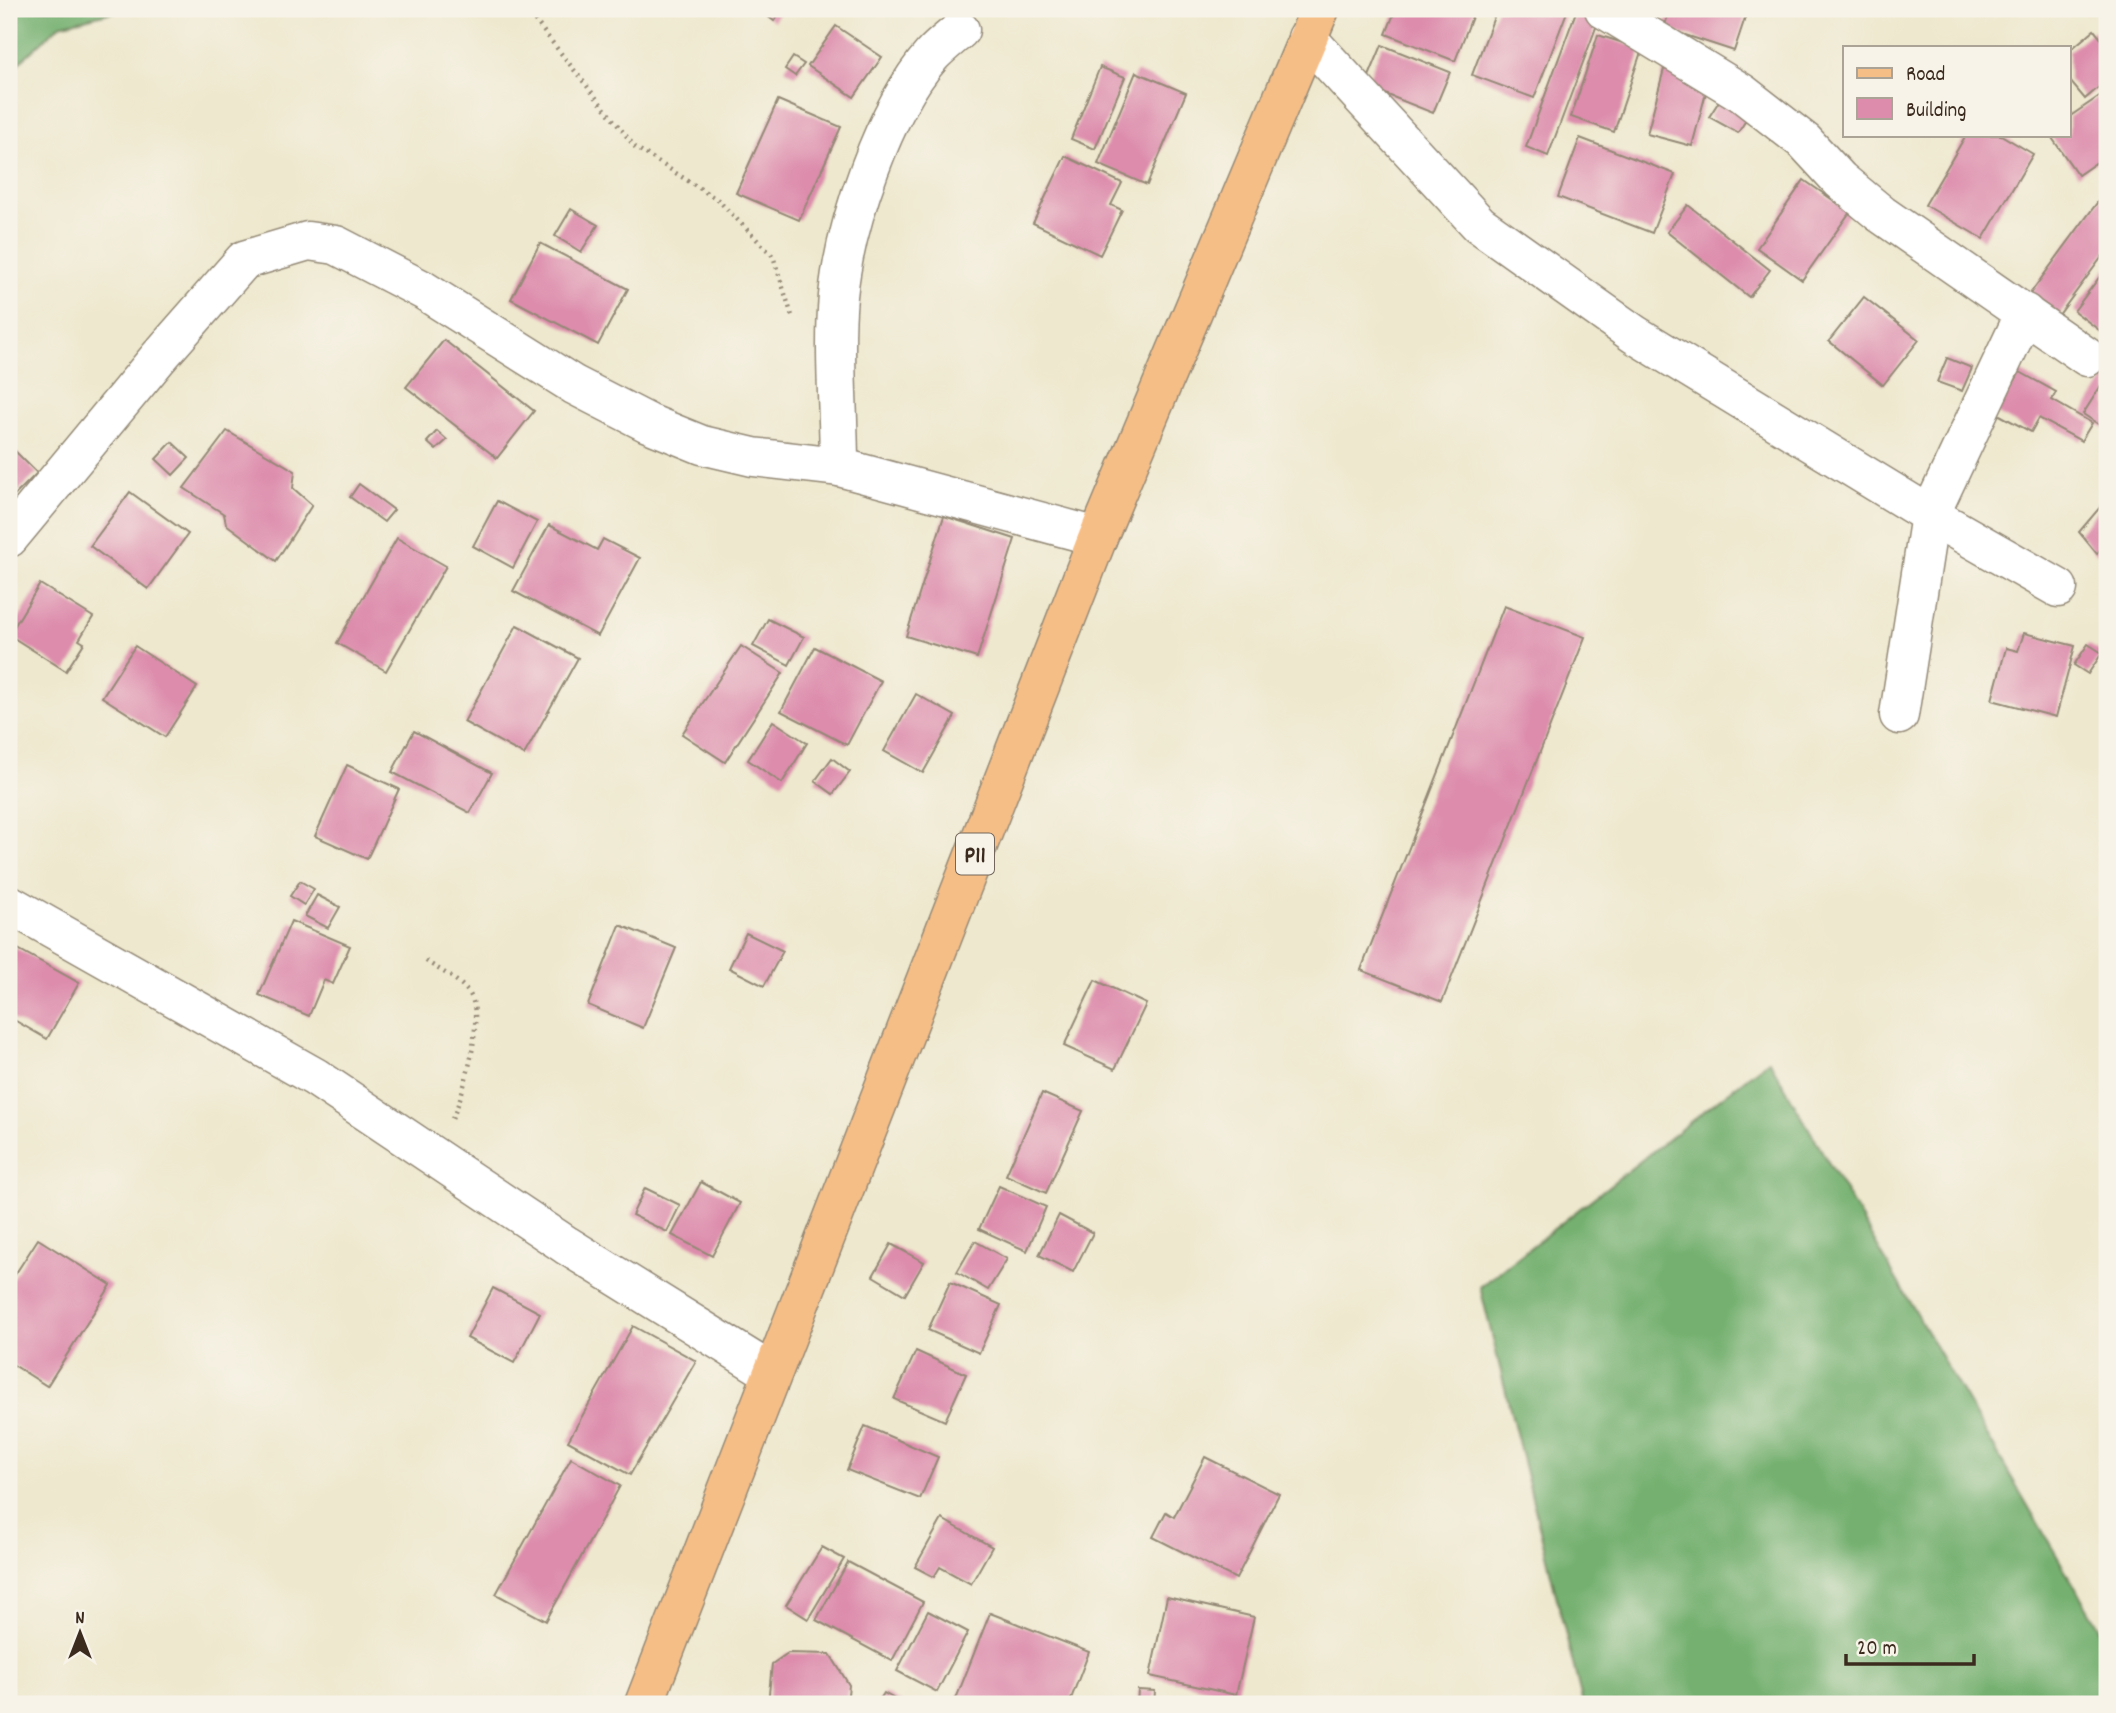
<svg xmlns="http://www.w3.org/2000/svg" width="2116" height="1713" font-family="Dekko,sans-serif">
  <style>
    .forest { fill: #74b06f; stroke: #586d46; stroke-width: 2 }
    .building { fill: #dd8cac }
    .lines { fill: none; stroke-linecap: round; stroke-linejoin: round }
    .minor-casing { stroke: #948976; stroke-width: 41 }
    .major-casing { stroke: #948976; stroke-width: 41 }
    .path { stroke: #948976; stroke-width: 4.5; stroke-dasharray: 2 5; stroke-linecap: butt }
    .minor { stroke: #fff; stroke-width: 38 }
    .major { stroke: #f6be87; stroke-width: 38 }
    .labels { text-anchor: middle; stroke-width: 5; stroke-linejoin: round; paint-order: stroke }
    .shield { fill: #f7f3e8; stroke: #73665b; stroke-width: 2 }
    .shield-label { font-size: 24px; font-weight: bold; fill: #3b2a1e }
  </style>
  <rect width="100%" height="100%" fill="#f7f3e8"/>
  <filter id="ink" filterUnits="userSpaceOnUse"><feTurbulence type="fractalNoise" baseFrequency=".0143" numOctaves="2"/><feDisplacementMap in="SourceGraphic" scale="14" xChannelSelector="R" yChannelSelector="G"/><feConvolveMatrix kernelMatrix="1 2 1 2 8 2 1 2 1" color-interpolation-filters="sRGB"/></filter>
  <filter id="wash" filterUnits="userSpaceOnUse"><feTurbulence type="fractalNoise" baseFrequency=".00686" numOctaves="4" result="noise"/><feDisplacementMap in="SourceGraphic" scale="28" xChannelSelector="R" yChannelSelector="G"/><feGaussianBlur stdDeviation="1.57" result="paint"/><feColorMatrix in="noise" values="0 0 0 0 0 0 0 0 0 0 0 0 0 0 0 0 0 1.4 0 .05"/><feComposite in="paint" operator="in"/></filter>
  <g filter="url(#wash)">
    <rect width="100%" height="100%" fill="#eee8ce"/>
    <g class="forest">
      <polygon points="9,9 124,9 60,25 9,72"/>
      <polygon points="1769,1060 2107,1642 2107,1704 1583,1704 1480,1287"/>
    </g>
    <g id="blocks">
      <g class="building">
        <polygon points="764,9 782,9 774,21 762,12"/>
        <polygon points="1396,9 1475,9 1455,61 1386,34"/>
        <polygon points="1497,9 1568,9 1534,98 1472,75"/>
        <polygon points="1577,9 1601,14 1548,156 1526,147"/>
        <polygon points="1670,9 1748,9 1734,51 1664,28"/>
        <polygon points="836,26 882,57 854,97 808,66"/>
        <polygon points="2094,30 2107,46 2107,80 2085,99 2069,80 2069,51"/>
        <polygon points="1598,35 1642,49 1614,132 1571,117"/>
        <polygon points="1382,45 1450,72 1433,113 1365,86"/>
        <polygon points="793,57 804,64 795,76 785,69"/>
        <polygon points="1100,67 1125,77 1095,149 1071,139"/>
        <polygon points="1664,69 1709,81 1692,146 1647,134"/>
        <polygon points="1136,72 1186,93 1147,185 1098,164"/>
        <polygon points="2107,91 2107,155 2078,175 2050,135 2069,135 2069,117"/>
        <polygon points="1721,98 1749,115 1738,133 1709,117"/>
        <polygon points="778,100 841,127 799,220 736,193"/>
        <polygon points="1966,135 2001,135 2033,154 1983,239 1925,205"/>
        <polygon points="1580,138 1675,174 1652,233 1558,197"/>
        <polygon points="1065,156 1122,183 1111,205 1122,210 1100,255 1033,223"/>
        <polygon points="1804,180 1850,212 1802,280 1757,248"/>
        <polygon points="2105,192 2107,194 2107,250 2058,316 2029,295"/>
        <polygon points="1688,205 1770,270 1749,297 1667,232"/>
        <polygon points="571,209 598,225 581,252 555,236"/>
        <polygon points="540,243 628,289 598,345 511,299"/>
        <polygon points="2107,267 2107,336 2074,311"/>
        <polygon points="1864,297 1919,340 1883,385 1829,341"/>
        <polygon points="444,340 534,411 497,458 406,387"/>
        <polygon points="1947,358 1972,368 1962,391 1937,382"/>
        <polygon points="2020,372 2056,392 2052,400 2092,423 2081,441 2039,418 2031,432 1996,413"/>
        <polygon points="2107,376 2107,430 2083,414"/>
        <polygon points="227,431 295,471 293,488 312,505 276,561 226,524 224,514 184,488"/>
        <polygon points="437,431 447,440 436,450 427,442"/>
        <polygon points="172,442 189,458 173,475 156,459"/>
        <polygon points="9,445 37,473 9,501"/>
        <polygon points="359,484 394,510 384,522 350,497"/>
        <polygon points="130,492 188,534 148,589 90,546"/>
        <polygon points="2107,499 2107,542 2097,554 2079,532"/>
        <polygon points="497,501 537,522 513,568 473,546"/>
        <polygon points="944,516 1015,539 977,658 906,636"/>
        <polygon points="549,525 597,550 603,539 640,558 598,636 513,591"/>
        <polygon points="397,538 446,566 386,671 337,643"/>
        <polygon points="40,584 93,617 79,640 84,643 66,671 9,635"/>
        <polygon points="1504,606 1585,637 1442,1002 1361,970"/>
        <polygon points="768,619 804,637 789,665 753,646"/>
        <polygon points="517,625 578,658 524,755 464,722"/>
        <polygon points="2024,633 2075,646 2056,717 1992,700 2006,648 2018,651"/>
        <polygon points="2088,644 2102,653 2088,674 2074,665"/>
        <polygon points="135,646 197,687 165,737 102,697"/>
        <polygon points="741,646 783,673 725,762 682,734"/>
        <polygon points="815,647 881,681 847,745 781,711"/>
        <rect x="2102" y="662" width="5" height="16"/>
        <polygon points="916,694 955,716 923,773 884,751"/>
        <polygon points="773,721 807,743 782,783 748,760"/>
        <polygon points="414,731 492,773 470,813 392,772"/>
        <polygon points="832,758 850,772 833,794 815,781"/>
        <polygon points="347,765 399,789 367,859 315,836"/>
        <polygon points="300,881 314,889 304,905 290,896"/>
        <polygon points="317,895 340,907 328,928 305,916"/>
        <polygon points="291,921 350,946 333,984 324,980 309,1016 259,995"/>
        <polygon points="620,925 676,948 643,1028 588,1005"/>
        <polygon points="746,933 783,951 764,986 729,968"/>
        <polygon points="9,944 79,983 47,1039 9,1017"/>
        <polygon points="1095,980 1146,1004 1115,1069 1064,1046"/>
        <polygon points="1042,1093 1083,1111 1046,1193 1006,1175"/>
        <polygon points="701,1182 740,1203 712,1256 672,1235"/>
        <polygon points="999,1186 1046,1207 1027,1251 979,1229"/>
        <polygon points="645,1188 680,1205 667,1232 632,1215"/>
        <polygon points="1059,1215 1093,1233 1073,1272 1039,1255"/>
        <polygon points="38,1239 111,1285 47,1386 9,1362 9,1284"/>
        <polygon points="975,1241 1007,1259 988,1290 957,1272"/>
        <polygon points="891,1244 924,1262 905,1295 873,1276"/>
        <polygon points="950,1282 1001,1305 979,1353 928,1330"/>
        <polygon points="493,1288 540,1313 514,1363 467,1338"/>
        <polygon points="633,1326 696,1361 630,1475 568,1441"/>
        <polygon points="916,1351 966,1374 945,1421 894,1399"/>
        <polygon points="865,1426 938,1457 920,1499 847,1470"/>
        <polygon points="1205,1457 1279,1494 1236,1579 1153,1537 1166,1512 1174,1517"/>
        <polygon points="571,1458 620,1486 546,1621 496,1594"/>
        <polygon points="942,1519 992,1547 971,1584 940,1567 934,1577 915,1567"/>
        <polygon points="822,1547 844,1559 808,1619 786,1605"/>
        <polygon points="848,1562 923,1602 892,1661 816,1620"/>
        <polygon points="1167,1597 1254,1617 1236,1695 1150,1676"/>
        <polygon points="928,1611 968,1632 937,1692 897,1671"/>
        <polygon points="990,1613 1089,1652 1069,1704 954,1704"/>
        <polygon points="788,1653 830,1654 849,1685 847,1704 768,1704 772,1664"/>
        <polygon points="1138,1690 1155,1691 1154,1704 1137,1704"/>
        <polygon points="884,1693 903,1704 877,1704"/>
      </g>
    </g>
  </g>
  <g filter="url(#ink)">
    <use href="#blocks" fill-opacity="0" stroke="#948976" stroke-width="2"/>
    <g class="lines">
      <g class="minor-casing">
        <g id="minor">
          <polyline points="1604,9 1742,93 1805,142 1840,180 1881,214 2087,357"/>
          <polyline points="1307,38 1479,224 1634,334 1930,515 2058,588"/>
          <path d="M839 467C839 411 833 352 838 296 845 225 884 109 932 55 940 46 951 38 960 30"/>
          <polyline points="9,538 158,358 244,260 308,241 336,245 423,290 574,385 648,423 702,445 753,457 839,467 1098,537"/>
          <polyline points="1899,715 1930,515 2025,313"/>
          <polyline points="9,904 315,1077 566,1245 772,1373"/>
        </g>
      </g>
      <g class="major-casing">
        <polyline id="major" points="644,1704 1098,537 1320,9"/>
      </g>
      <g class="path">
        <polyline points="526,9 635,147 718,200 773,256 793,319"/>
        <path d="M426 961C439 970 460 980 469 993 486 1016 464 1094 452 1119"/>
      </g>
      <use href="#minor" class="minor"/>
      <use href="#major" class="major"/>
    </g>
  </g>
  <g class="labels">
    <rect class="shield" x="956" y="833.5" width="38" height="41" rx="5"/>
    <g class="shield-label">
      <text x="975" y="862">P11</text>
    </g>
  </g>
  <rect width="2116" height="1713" fill="none" stroke="#f7f3e8" stroke-width="35"/>
  <rect x="1843" y="46" width="228" height="91" fill="#f7f3e8" stroke="#aca397" stroke-width="2"/>
  <rect x="1857" y="68" width="35" height="10" fill="#f6be87" stroke="#aca397" stroke-width="2"/>
  <text x="1906" y="80" font-size="21" fill="#3b2a1e">Road</text>
  <rect x="1857" y="98" width="35" height="21" fill="#dd8cac" stroke="#aca397" stroke-width="2"/>
  <text x="1906" y="116" font-size="21" fill="#3b2a1e">Building</text>
  <g transform="translate(80 1633)" stroke="#f7f3e8" stroke-width="5" paint-order="stroke">
  <path d="M0-5L12 26L0 18L-12 26Z" fill="#3b2a1e"/>
  <text y="-10" font-size="19" font-weight="bold" text-anchor="middle" fill="#3b2a1e">N</text>
  </g>
  <path d="M1846 1654v10h128v-10" fill="none" stroke="#3b2a1e" stroke-width="3.5"/>
  <text x="1857" y="1654" font-size="21" fill="#3b2a1e" stroke="#f7f3e8" stroke-width="5" paint-order="stroke">20 m</text>
</svg>
